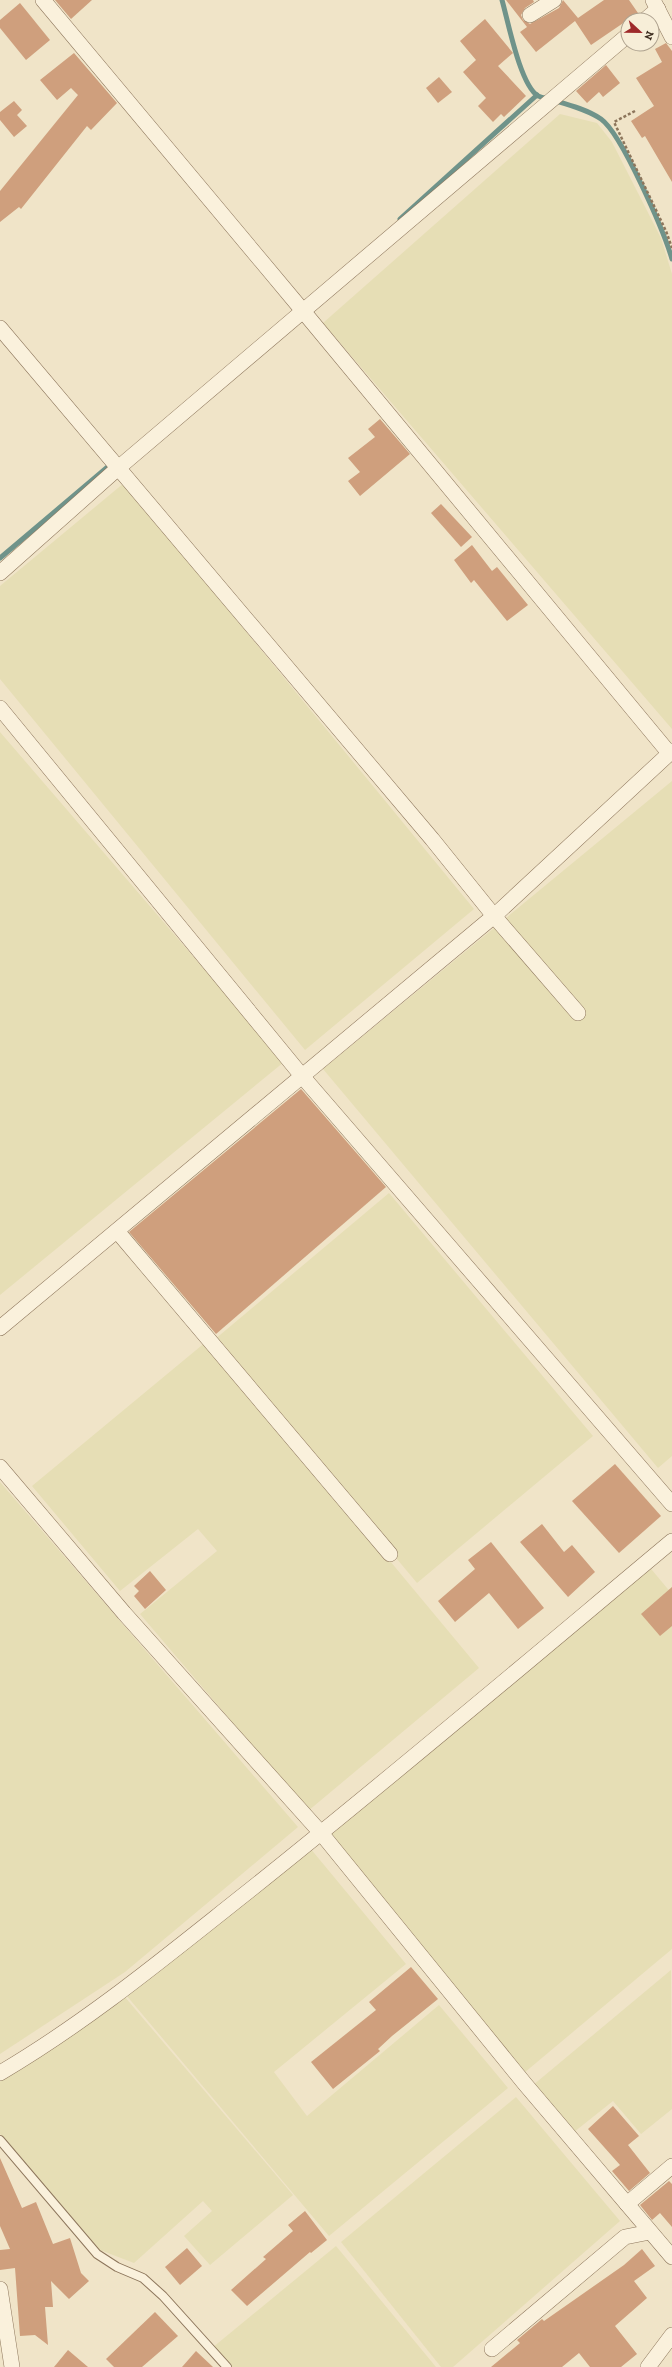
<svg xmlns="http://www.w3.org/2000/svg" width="672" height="2367" font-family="'Zilla Slab',serif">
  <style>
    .farmland { fill: #e6deb5 }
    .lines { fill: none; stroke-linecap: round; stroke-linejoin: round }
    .stream { stroke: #6f938a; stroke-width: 5 }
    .building { fill: #cf9f7d }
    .service-casing { stroke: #8d765c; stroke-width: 10 }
    .minor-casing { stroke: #8d765c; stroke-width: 16 }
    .path { stroke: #8d765c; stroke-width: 2.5; stroke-dasharray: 3 2; stroke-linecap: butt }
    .service { stroke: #faf1dc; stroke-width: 8 }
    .minor { stroke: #faf1dc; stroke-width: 15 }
  </style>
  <rect width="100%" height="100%" fill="#f0e4c8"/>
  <g class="farmland">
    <polygon points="560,114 597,123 612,142 661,238 672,274 672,729 323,323"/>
    <polygon points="124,483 474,909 305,1050 0,679 0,586"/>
    <polygon points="0,732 284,1062 0,1295"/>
    <polygon points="672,781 672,1456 658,1468 323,1069"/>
    <polygon points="389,1193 593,1436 417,1583 214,1340"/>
    <polygon points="207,1341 479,1668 308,1811 140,1614 217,1551 198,1529 120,1591 32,1486"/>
    <polygon points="0,1482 298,1827 125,1972 0,2054"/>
    <polygon points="647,1564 672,1594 672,1949 524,2073 324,1833"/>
    <polygon points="310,1848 406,1964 274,2072 307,2116 439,2005 508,2088 329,2236 126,1995"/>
    <polygon points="671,1970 672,2109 641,2134 613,2101 574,2132 532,2086"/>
    <polygon points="119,1990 293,2195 210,2265 184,2236 212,2211 203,2201 134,2263 100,2250 0,2134 0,2070"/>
    <polygon points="516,2097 620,2221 453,2367 441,2367 341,2242"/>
    <polygon points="336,2246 436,2367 227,2367 212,2348"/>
  </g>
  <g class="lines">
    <g class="stream">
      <path d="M502 0C508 21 520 85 538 96 543 98 550 99 556 101 570 105 588 110 601 119 622 134 664 232 672 259"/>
      <polyline points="400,219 537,95"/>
      <polyline points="0,558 110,465"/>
    </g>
  </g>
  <g class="building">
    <polygon points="55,0 92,0 71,19"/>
    <polygon points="506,0 533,0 534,2 525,8 521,15 523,20 530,24 559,8 563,0 578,18 604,0 629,0 638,13 591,45 575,21 536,52 520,32 527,27"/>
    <polygon points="20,3 50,40 26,60 0,28 0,20"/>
    <polygon points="485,19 513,53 498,66 526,96 504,117 501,114 493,122 478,106 486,98 463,72 476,60 460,41"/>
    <polygon points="666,43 672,51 672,182 645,136 642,138 631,121 654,106 636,78 662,62 655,49"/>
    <polygon points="74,53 117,103 91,130 87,126 21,209 19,207 0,222 0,191 78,95 71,88 57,100 40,80"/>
    <polygon points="606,65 620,83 603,97 599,92 587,103 576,91"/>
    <polygon points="439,77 452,92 438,103 426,88"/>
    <polygon points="14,101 22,110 17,115 27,126 14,137 0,120 0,112"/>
    <polygon points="380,419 410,454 360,496 348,481 360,472 348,458 375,437 368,429"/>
    <polygon points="441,504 472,537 461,547 431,513"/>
    <polygon points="472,545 492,571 497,567 528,605 507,621 474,580 471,583 454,560"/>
    <polygon points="301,1089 386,1187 216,1334 129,1232"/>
    <polygon points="615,1464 661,1516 619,1553 572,1501"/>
    <polygon points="542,1524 564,1552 572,1545 595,1572 568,1597 520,1542"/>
    <polygon points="491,1542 544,1608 518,1629 489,1593 455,1622 438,1601 475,1569 468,1560"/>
    <polygon points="150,1571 166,1590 145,1609 134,1596 139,1591 134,1586"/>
    <polygon points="672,1587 672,1626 660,1636 641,1614"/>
    <polygon points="411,1967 438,1999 392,2036 378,2049 380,2051 333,2089 311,2062 376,2010 369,2002"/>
    <polygon points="613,2106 639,2136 628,2145 650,2173 629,2191 612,2171 620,2165 588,2129"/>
    <polygon points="0,2158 22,2208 36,2202 53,2244 70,2238 81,2273 89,2281 69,2299 51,2281 53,2307 45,2307 48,2345 35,2335 20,2336 15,2268 0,2270 0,2250 10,2249 0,2226"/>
    <polygon points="669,2181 672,2184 672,2227 660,2213 652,2220 640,2205"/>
    <polygon points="305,2211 327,2240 311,2253 310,2252 247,2306 231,2290 266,2259 263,2257 293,2231 288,2225"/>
    <polygon points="187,2248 202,2266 180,2285 165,2267"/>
    <polygon points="642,2249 655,2266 634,2281 647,2298 615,2326 637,2354 621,2367 590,2367 579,2353 562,2367 491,2367 520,2343 517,2340 542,2319 544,2321 624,2265"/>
    <polygon points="155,2312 178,2336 142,2367 114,2367 106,2359"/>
    <polygon points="68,2350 88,2367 54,2367"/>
    <polygon points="196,2351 213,2367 182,2367"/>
  </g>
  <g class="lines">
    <g class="service-casing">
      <polyline id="service" points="0,2140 97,2254 117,2267 143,2278 163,2296 227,2367"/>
    </g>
    <g class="minor-casing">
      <g id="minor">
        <polyline points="43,0 303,311 669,753"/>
        <polyline points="653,0 672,37"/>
        <polyline points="530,15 554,0"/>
        <polyline points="645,20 658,9"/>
        <polyline points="0,328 432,839 494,916 578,1013"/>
        <polyline points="0,573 117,469 628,35"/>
        <polyline points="0,708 302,1076 672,1504"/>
        <polyline points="117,1231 390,1554"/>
        <polyline points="0,1328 494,916 672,751"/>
        <polyline points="0,1467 124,1613 321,1833 525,2084 672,2257"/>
        <path d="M0 2073C90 2020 169 1954 250 1890 393 1776 532 1658 672 1541"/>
        <polyline points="627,2204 672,2166"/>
        <polyline points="0,2289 12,2367"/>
        <polyline points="492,2349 625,2237 650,2232"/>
        <polyline points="648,2367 672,2335"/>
      </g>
    </g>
    <polyline class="path" points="635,111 614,122 666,231 672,248"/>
    <use href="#service" class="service"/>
    <use href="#minor" class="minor"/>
  </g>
  <g transform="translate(640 32) rotate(112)"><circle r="19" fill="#f7eed8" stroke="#ada18e"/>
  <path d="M0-3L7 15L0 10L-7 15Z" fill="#9e2a2b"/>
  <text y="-6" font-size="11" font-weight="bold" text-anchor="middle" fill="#3d2e20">N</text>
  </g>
</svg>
